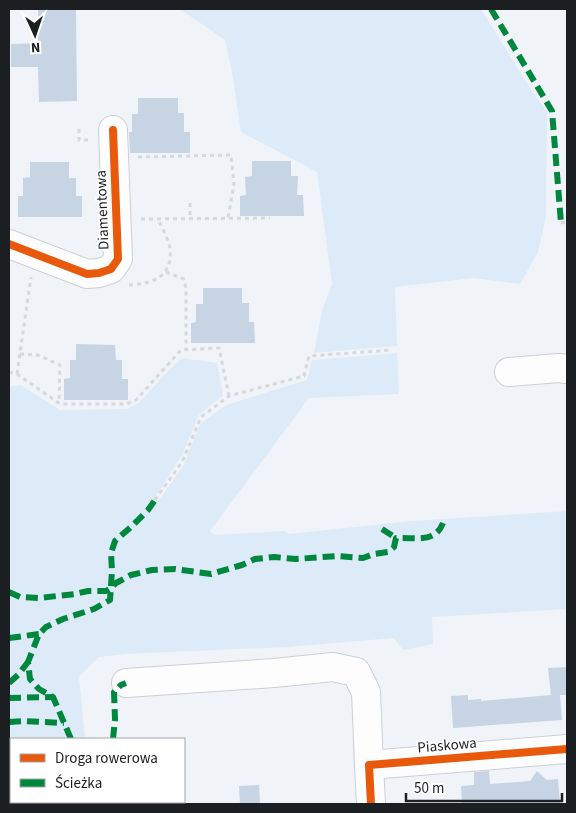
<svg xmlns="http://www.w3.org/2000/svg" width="576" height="813" font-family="'Source Sans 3',sans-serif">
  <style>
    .green { fill: #ddeaf8 }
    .building { fill: #c7d4e3 }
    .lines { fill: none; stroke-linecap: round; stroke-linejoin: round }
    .minor-casing { stroke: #cccfd2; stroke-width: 30 }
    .path { stroke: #d6d8d9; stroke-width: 3; stroke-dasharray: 4 4; stroke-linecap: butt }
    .minor { stroke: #fdfdfe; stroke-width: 28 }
    .quiet { stroke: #00873e; stroke-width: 6; stroke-dasharray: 12 6; stroke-linecap: butt }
    .cycleway-casing { stroke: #fff; stroke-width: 11 }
    .cycleway { stroke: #e8590c; stroke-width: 8 }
    .labels { text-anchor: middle; stroke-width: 4; stroke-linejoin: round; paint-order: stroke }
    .street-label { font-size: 15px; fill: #1c1f22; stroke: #fff }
  </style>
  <rect width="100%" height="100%" fill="#f0f4f8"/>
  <g class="green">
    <polygon points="180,9 481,9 528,85 547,112 546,216 538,252 520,284 474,278 395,287 397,346 314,353 322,311 332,284 317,172 241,132 232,72 225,40"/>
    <polygon points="397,353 399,394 309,398 210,531 215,535 284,531 289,534 411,521 567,511 567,609 432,617 433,644 403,650 394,638 286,647 125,654 99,657 79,677 85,739 11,739 11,801 9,801 9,387 21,385 60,410 127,409 139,403 166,373 182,358 217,363 223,395 199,415 182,455 154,499 159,500 183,466 200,424 226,405 307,380 312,360"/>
  </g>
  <g class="building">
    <polygon points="38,9 76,9 77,101 39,102 38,67 11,67 11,44 38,43"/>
    <polygon points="138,98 178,98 178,113 184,113 184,132 190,132 190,153 130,153 129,132 132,132 132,114 138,114"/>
    <polygon points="252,161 291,161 291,176 298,176 297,195 303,195 304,216 240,216 240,196 246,195 245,177 252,176"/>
    <polygon points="30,162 69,162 69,178 76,178 76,196 82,196 82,217 18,217 18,196 23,196 23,178 30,177"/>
    <polygon points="203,288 242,288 242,303 249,303 249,322 254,322 255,343 191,343 191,323 196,322 196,304 203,304"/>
    <polygon points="76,344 115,345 116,360 122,360 122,379 128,379 128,400 64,400 64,379 70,378 70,360 76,360"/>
    <polygon points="567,667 567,695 560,695 562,720 453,728 451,696 468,695 468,700 481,699 481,701 551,695 548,668"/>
    <polygon points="489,771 490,784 530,781 537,771 547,780 558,779 560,804 462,804 461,786 474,785 474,772"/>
    <polygon points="259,785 260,804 240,804 239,786"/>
  </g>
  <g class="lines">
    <g class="minor-casing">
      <g id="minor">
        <polyline points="9,244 87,274 99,273 111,269 118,259 113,130"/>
        <polyline points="509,372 559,368 567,369"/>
        <polyline points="126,683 274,673 333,667 356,672 366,692 369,765"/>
        <polyline points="371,804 369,765 567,749"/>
      </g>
    </g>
    <g class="path">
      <polyline points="79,129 79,140 91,140"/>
      <polyline points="138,157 231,155 234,184 228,218"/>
      <polyline points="190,203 190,218"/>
      <polyline points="141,219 270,218"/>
      <polyline points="561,223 567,222"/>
      <polyline points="166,272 184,279 186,289 186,349"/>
      <path d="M129 285C153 284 173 276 170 249 168 238 162 228 158 219"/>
      <polyline points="20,354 38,355 60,365 59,403"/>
      <polyline points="9,372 17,374 60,404 127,404 136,400 181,350 219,348 229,396"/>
      <polyline points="17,374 31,277"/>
      <polyline points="155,500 182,462 201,417 229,396 304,376 309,356 392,350"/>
    </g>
    <use href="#minor" class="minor"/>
    <g class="quiet">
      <polyline points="491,9 552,111 561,223"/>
      <polyline points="382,529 396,538"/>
      <path d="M9 592 20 597 39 598 75 594 88 591H106L111 588 116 583 131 575 152 570 175 569 211 574 242 565 255 559 274 557 296 559 338 556 363 558 374 554 388 552 394 547 396 538C415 537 435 544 443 523"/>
      <polyline points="9,638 39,634"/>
      <polyline points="9,683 18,675 28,662"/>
      <polyline points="9,698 53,697"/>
      <polyline points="9,722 24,721 64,723"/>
      <polyline points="71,739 53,697 39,689 30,679 28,662 39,634 46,627 63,619 94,609 110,600 112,571 111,553 115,541 132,526 148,510 155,500"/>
      <polyline points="113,739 115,719 114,692 121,685 126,683"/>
      <polyline points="76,802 76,804"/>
      <polyline points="100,804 100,802"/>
    </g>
    <g class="cycleway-casing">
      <g id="cycleway">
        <polyline points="9,244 87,274 99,273 111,269 118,259 113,130"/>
        <polyline points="371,804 369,765 567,749"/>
      </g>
    </g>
    <use href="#cycleway" class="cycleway"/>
  </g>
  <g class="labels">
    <g class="street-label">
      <text transform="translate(102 210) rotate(-92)" y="5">Diamentowa</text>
      <text transform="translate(447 745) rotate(-5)" y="5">Piaskowa</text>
    </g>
  </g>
  <rect width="576" height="813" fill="none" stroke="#1c1f22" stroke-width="20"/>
  <rect x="10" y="738" width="175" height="65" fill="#ffffff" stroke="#a4a5a7"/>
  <rect x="20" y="754" width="25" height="8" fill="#e8590c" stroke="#a4a5a7"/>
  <text x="55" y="763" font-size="15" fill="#1c1f22">Droga rowerowa</text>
  <rect x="20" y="779" width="25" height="8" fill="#00873e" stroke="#a4a5a7"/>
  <text x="55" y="788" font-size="15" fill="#1c1f22">Ścieżka</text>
  <g transform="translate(35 35) rotate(177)" stroke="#ffffff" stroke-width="4" paint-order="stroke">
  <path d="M0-4L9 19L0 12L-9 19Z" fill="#1c1f22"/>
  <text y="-8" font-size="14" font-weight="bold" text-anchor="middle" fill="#1c1f22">N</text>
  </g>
  <path d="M406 793v8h156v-8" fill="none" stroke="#1c1f22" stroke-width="2.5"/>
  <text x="414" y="793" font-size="15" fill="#1c1f22" stroke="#ffffff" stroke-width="4" paint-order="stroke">50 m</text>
</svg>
